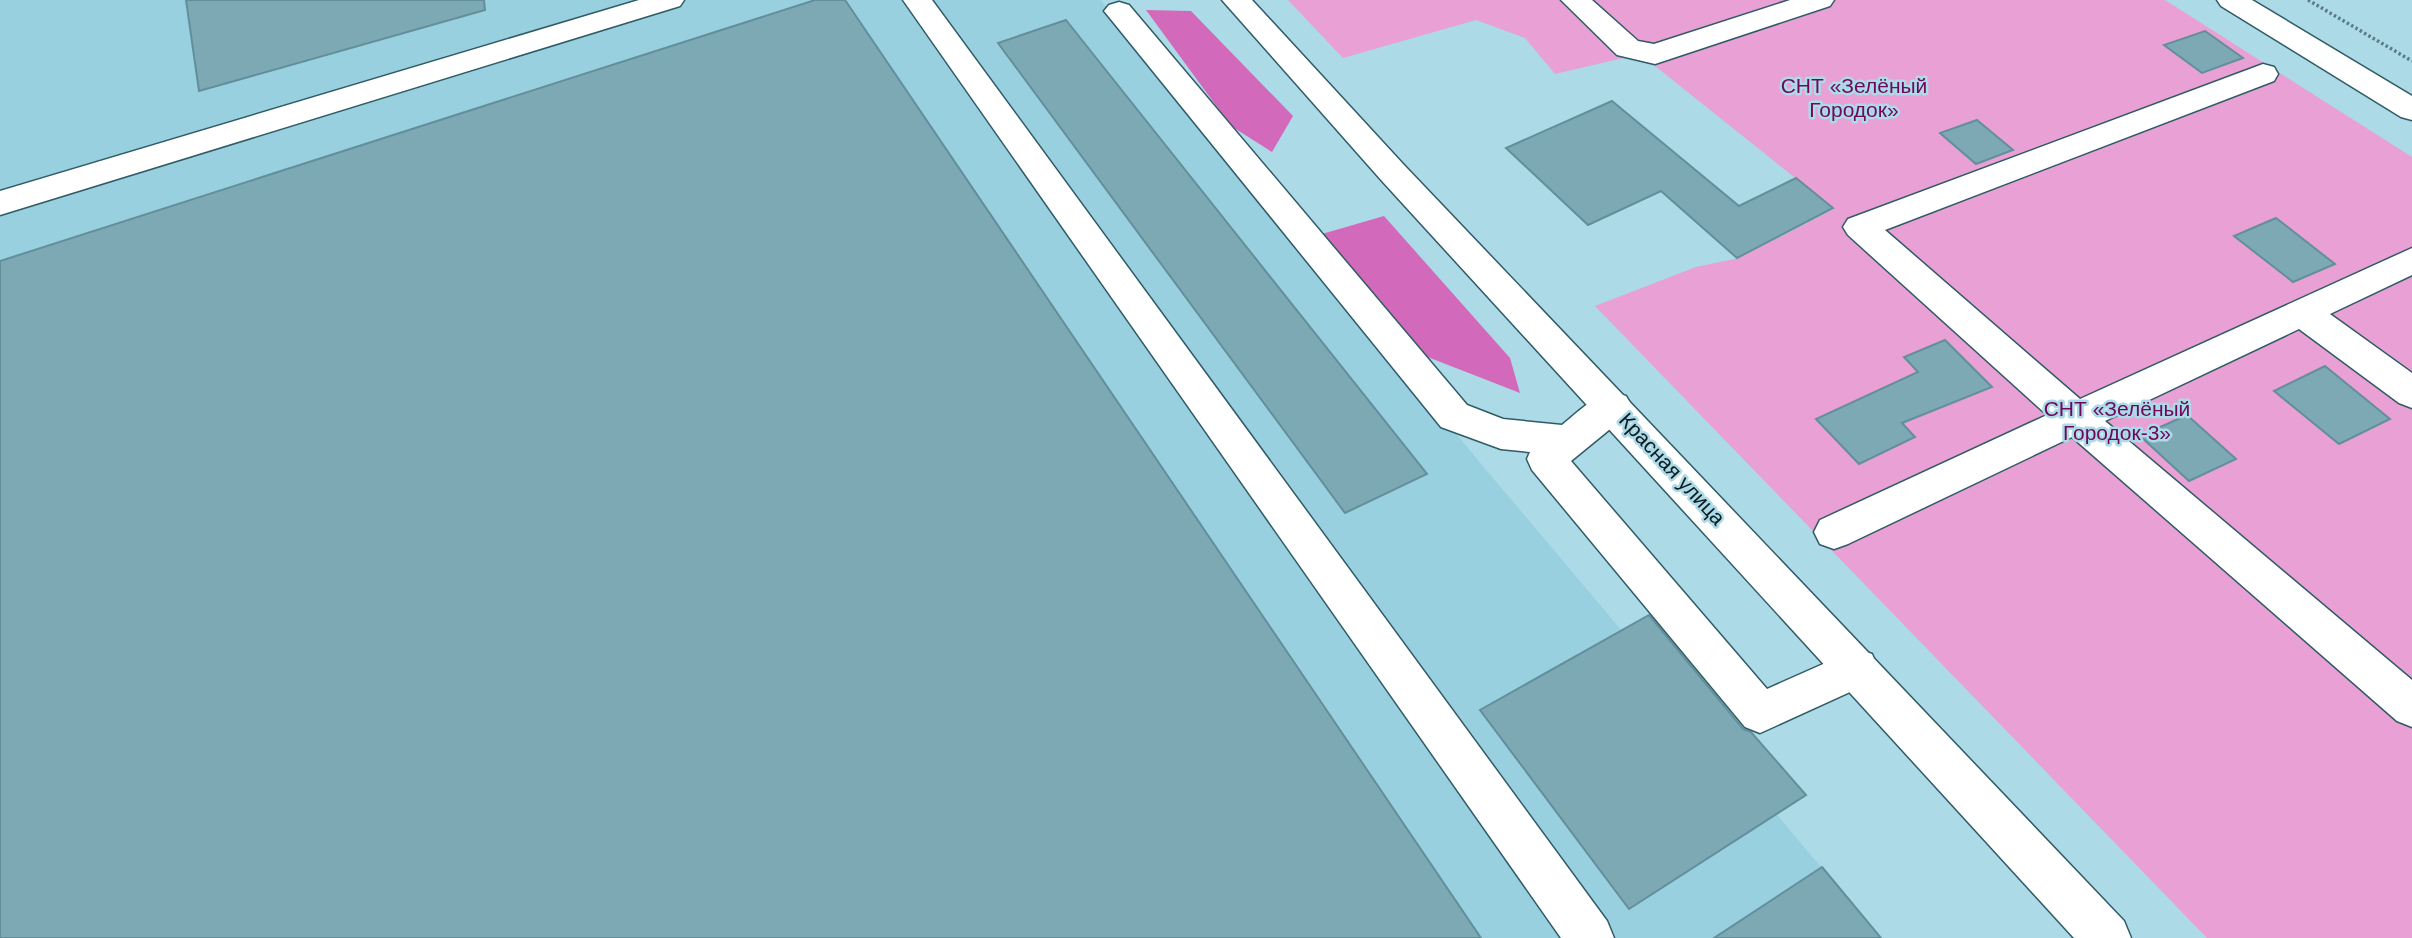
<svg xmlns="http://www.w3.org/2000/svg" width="2412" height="938" font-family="Helvetica,sans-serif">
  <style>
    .built { fill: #99d0e0 }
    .green { fill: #e8a0d5 }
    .forest { fill: #d369ba }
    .building { fill: #7da9b5; stroke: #638f9b; stroke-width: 2 }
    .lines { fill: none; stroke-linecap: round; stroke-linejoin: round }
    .minor-casing { stroke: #305b66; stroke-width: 3 }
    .major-casing { stroke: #305b66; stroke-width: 3 }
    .path { stroke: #5c7c85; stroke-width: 3.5; stroke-dasharray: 2.5 2.5; stroke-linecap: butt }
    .minor { fill: #fff; fill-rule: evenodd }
    .major { fill: #fff; fill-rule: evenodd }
    .labels { text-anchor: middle; stroke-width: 5; stroke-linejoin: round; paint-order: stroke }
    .park-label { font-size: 21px; fill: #6d085c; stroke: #acdae7 }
    .street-label { font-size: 21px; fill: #0c1d22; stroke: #acdae7 }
  </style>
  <rect width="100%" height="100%" fill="#acdae7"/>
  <polygon class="built" points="0,0 1101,0 1477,459 1881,938 0,938"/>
  <polygon class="green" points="1288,0 2165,0 2412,157 2412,938 2207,938 1595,306 1696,267 1739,258 1834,209 1640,54 1555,74 1525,38 1476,20 1343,58"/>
  <g class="forest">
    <polygon points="1146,10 1191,11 1293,116 1272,152 1231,126"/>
    <polygon points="1384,216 1510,358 1520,393 1420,354 1322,234"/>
  </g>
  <g class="building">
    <polygon points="186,0 484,0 485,10 199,91"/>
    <polygon points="815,0 845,0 1481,938 0,938 0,261"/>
    <polygon points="1066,20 1427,474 1345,513 998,43"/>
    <polygon points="2205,31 2243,58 2202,73 2164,45"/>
    <polygon points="1612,101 1739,206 1796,178 1833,208 1737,258 1661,191 1588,225 1506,148"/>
    <polygon points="1977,120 2013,150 1976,164 1940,133"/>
    <polygon points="2276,218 2335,264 2293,282 2234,236"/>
    <polygon points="1945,340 1992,387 1902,423 1915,437 1859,464 1816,419 1918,372 1904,357"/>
    <polygon points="2325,366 2390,419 2339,444 2274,391"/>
    <polygon points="2187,415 2236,459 2189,481 2140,436"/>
    <polygon points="1649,615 1743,729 1751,732 1806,795 1629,909 1480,710"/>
    <polygon points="1822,867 1881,938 1714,938"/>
  </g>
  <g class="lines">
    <g class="minor-casing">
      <g id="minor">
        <polygon points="639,0 684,0 680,6 0,215 0,191"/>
        <polygon points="903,0 932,0 1607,921 1614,938 1561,938"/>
        <polygon points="1561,0 1592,0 1638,41 1654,44 1790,0 1834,0 1830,6 1655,64 1617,55"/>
        <polygon points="2217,0 2252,0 2412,96 2412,120 2401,117 2221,6"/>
        <path d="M1119 2 1129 5 1467 405 1503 419 1562 425C1581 410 1600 387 1626 396L1632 406 1626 416 1571 461 1767 689 1857 649 1872 654 1878 668 1872 682 1760 733 1745 727 1532 470 1527 459 1530 452 1501 449 1441 427 1109 17 1104 11 1109 5Z"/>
        <polygon points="2263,64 2274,67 2278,74 2274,81 1885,230 2080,399 2412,248 2412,275 2330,314 2412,373 2412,408 2399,403 2299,329 2105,421 2412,680 2412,727 2397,721 2072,437 1848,544 1834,549 1820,544 1814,532 1820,520 2047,415 1848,235 1843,227 1848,219"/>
      </g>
    </g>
    <g class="major-casing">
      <polygon id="major" points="1222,0 1252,0 1404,165 2124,921 2131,938 2074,938 1382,181"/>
    </g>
    <polyline class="path" points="2308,0 2412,61"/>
    <use href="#minor" class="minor"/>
    <use href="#major" class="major"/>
  </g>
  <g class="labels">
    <g class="park-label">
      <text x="1854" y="93">СНТ «Зелёный<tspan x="1854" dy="24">Городок»</tspan></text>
      <text x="2117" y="416">СНТ «Зелёный<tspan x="2117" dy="24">Городок-3»</tspan></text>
    </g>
    <g class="street-label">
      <text transform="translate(1672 469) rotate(47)" y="7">Красная улица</text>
    </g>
  </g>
</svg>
